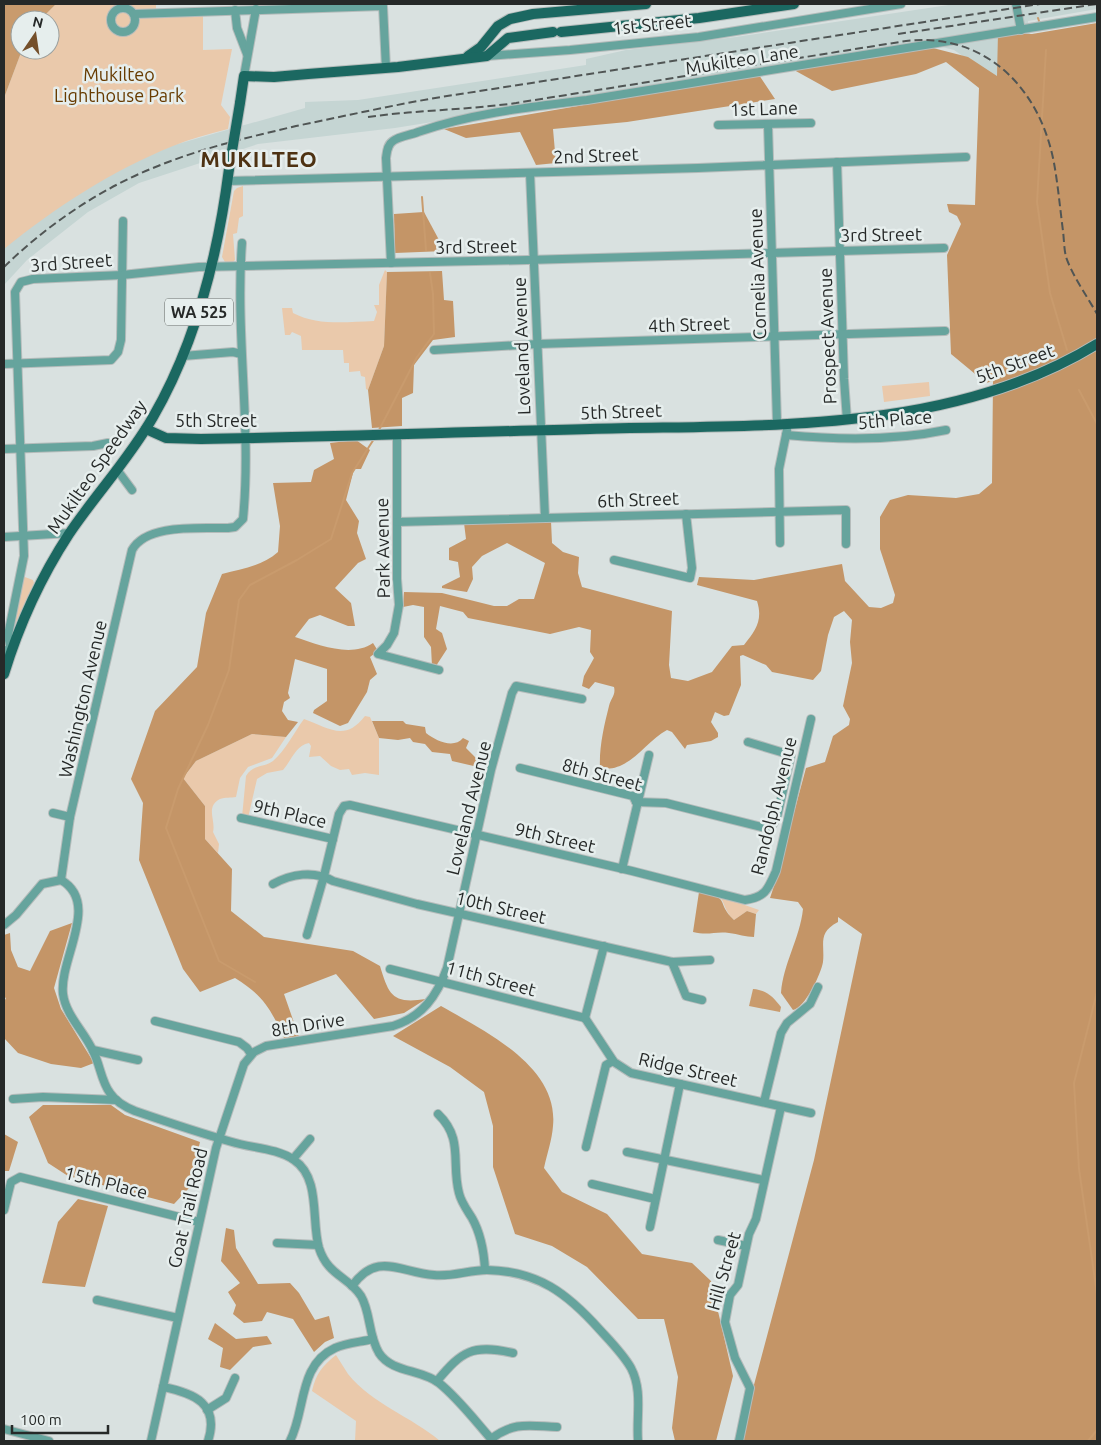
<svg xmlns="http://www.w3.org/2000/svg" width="1101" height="1445" font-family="Ubuntu,sans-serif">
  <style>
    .built { fill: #c5d5d3 }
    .green { fill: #eac9ab }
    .forest { fill: #c49567 }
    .water { fill: #c99b6d }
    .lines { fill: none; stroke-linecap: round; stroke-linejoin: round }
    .stream { stroke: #c99b6d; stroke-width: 2 }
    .minor-casing { stroke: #b5bcbb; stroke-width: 10 }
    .major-casing { stroke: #b5bcbb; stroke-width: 12 }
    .minor { stroke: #66a49d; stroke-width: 8 }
    .major { stroke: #1b6861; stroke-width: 10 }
    .rail { stroke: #505554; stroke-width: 2; stroke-dasharray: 8 4; stroke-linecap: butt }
    .major-bridge-casing { stroke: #b5bcbb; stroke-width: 12; stroke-linecap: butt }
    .major-bridge { stroke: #1b6861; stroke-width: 10 }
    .labels { text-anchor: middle; stroke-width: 5; stroke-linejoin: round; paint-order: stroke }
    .shield { fill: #e6eeed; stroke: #606463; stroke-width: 1 }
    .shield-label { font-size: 16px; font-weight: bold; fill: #262928 }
    .street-label { font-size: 18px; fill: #262928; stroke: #e6eeed }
    .park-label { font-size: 18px; fill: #673b00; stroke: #e6eeed }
    .district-label { font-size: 22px; font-weight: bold; letter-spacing: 1px; fill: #4e3213; stroke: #e6eeed }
  </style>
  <rect width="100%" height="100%" fill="#d9e1e0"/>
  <polygon class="built" points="955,4 1097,4 1097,9 1028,21 1033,56 999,81 954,50 926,43 395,128 258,144 139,183 88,212 27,260 4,285 4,246 62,203 128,164 174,145 305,108 305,102 358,100 586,65 586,59 626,50 736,37"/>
  <g class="green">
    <path d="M56 4H156V16L203 15V50L232 49 221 105 230 117 228 129C209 134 190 139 173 146 111 171 56 207 4 249V98L22 50H50V20H40Z"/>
    <polygon points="243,186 243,216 239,218 237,233 233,234 235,260 232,263 225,262 222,257 234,191 237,188"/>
    <path d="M385 270 387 272 384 346 368 390 366 389 365 377 361 376 360 371 349 372V363H344L343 350H302L301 336 292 332 290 335H285L282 308H292L293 313C318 326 346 322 374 321L377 312 374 305H379V285Z"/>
    <polygon points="929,382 930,396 884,402 882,386"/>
    <polygon points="22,576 33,580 34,583 13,629"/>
    <path d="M365 716 370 717 379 738V775L365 773 352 775 349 769 340 770 331 766 320 756 309 757 311 746 309 743C296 745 291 761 283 770L267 773 257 779 248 818 242 817 246 776C253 764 263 768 273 761 285 751 295 731 304 719 329 728 345 742 365 716Z"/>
    <path d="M252 734 286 737 272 758 248 767 240 778 236 797C231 798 225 797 220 799 205 807 216 820 213 832L219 844 218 853 205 839V806L183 778 196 761Z"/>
    <path d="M719 896 759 910 756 914 747 911 734 920C724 911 725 902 719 896Z"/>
    <path d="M336 1355C340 1361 344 1368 348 1374 372 1404 412 1417 440 1441H355L356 1421 312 1391C316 1374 322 1366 336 1355Z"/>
  </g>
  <g class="forest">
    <path d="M1097 23V1441H739L814 1160 862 934 838 917V922C817 933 825 944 823 962 821 974 805 1008 793 1010L781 993C783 964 800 938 803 909L798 902 770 898 775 883 806 768 825 762 833 736 849 725 850 719 843 706 852 663 850 642 852 620 844 611 834 617 828 635 821 671 813 680 772 672 766 665 743 655 740 656 741 685 729 715 724 716 715 712 711 722 718 733V737L711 741 687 745 685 749 672 732 667 730C646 741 628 774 600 768 599 747 604 726 609 706 611 698 616 695 614 687L595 682 589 689 582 686 584 676 594 658 590 652 591 630 579 627 550 634 468 618 463 612 440 606 436 629 442 633 447 649 436 666H432L431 647 424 637V607L413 605 403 607 404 592 442 593 494 606H507L519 599H534L545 563 507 543 482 556 472 567 473 579 467 592 442 588V586L460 577 458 562 449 560V548L466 539 464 523 551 521 552 543 563 552 579 557 578 573 582 587 672 611 669 665 671 678 688 681 712 672 732 646 744 645C756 630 763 620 757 601L697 585 699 577 754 580 842 564 845 581 869 607 881 608 893 603 895 595 880 549V517L890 500 908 495 956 498 979 494 992 483 993 381 986 383 951 354 947 255 961 224 957 216 949 212 947 204 975 205 979 88 946 62 916 74 832 91 794 70 933 48 968 57 997 76 998 33 1032 34Z"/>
    <polygon points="759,75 775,99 627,122 553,129 556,163 536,165 520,132 466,138 444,129"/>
    <polygon points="424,212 445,251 395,253 394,214"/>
    <polygon points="442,271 444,300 453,301 455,337 433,340 414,365 413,393 402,398 402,426 372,428 368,390 384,346 387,272"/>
    <path d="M356 440 370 450 361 469H354L346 500 359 521 357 533 366 559 358 563 335 588 351 603 355 626H348L320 615 309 619 295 637C319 645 351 658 373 643L378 651 370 657 377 674 370 680 367 692 348 723 340 726 313 713 314 710 327 701V669L295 659 288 693 290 698 284 702 282 711 288 720 298 722 286 737 252 734 196 761 183 778 205 806V839L232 869 231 911 264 937 353 951 380 966C389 996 393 1004 426 999L404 1013 374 1019 336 974 284 994 299 1037 284 1038C270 1008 264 996 235 978L200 992 183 969 139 860 143 803 131 779 155 711 197 667 206 613 222 574C242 569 262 566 278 552L280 526 273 483 311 482 314 470 334 459 330 443Z"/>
    <path d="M372 721H403L406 724 425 727 426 733C436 741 454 749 463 738L469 741 466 748 480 762 478 767 452 761 450 754 432 752 425 744 413 742 410 738 398 740 379 738Z"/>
    <path d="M701 891C732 899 715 902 734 920L747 911 756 914 754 937C746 937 738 934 729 933 715 931 709 936 693 932L699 892Z"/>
    <polygon points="72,923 54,988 61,1009 94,1063 81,1068 51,1064 18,1053 4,1038 4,1000 6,999 4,995 4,935 10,933 11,950 18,967 30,971 50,931"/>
    <path d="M441 1006C484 1031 559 1066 553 1126 552 1140 547 1154 544 1168L562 1192 607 1214 642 1254 692 1263 711 1281 733 1376 716 1441H675L672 1428 678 1377 664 1319H638L587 1267 552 1246 515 1234 493 1167V1126L484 1092 450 1067 393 1036Z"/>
    <polygon points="43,1105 111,1105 125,1115 200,1142 189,1188 174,1204 68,1176 48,1163 29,1117"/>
    <polygon points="4,1134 18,1142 9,1171 4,1171"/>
    <polygon points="78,1199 108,1206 85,1287 42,1283 58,1222"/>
    <polygon points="226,1228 234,1230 236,1248 258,1284 290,1283 299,1293 315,1320 329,1316 334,1338 325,1342 314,1352 293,1319 267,1312 262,1321 244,1323 233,1314 236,1305 228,1292 240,1283 221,1261"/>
    <polygon points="215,1323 236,1339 267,1336 272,1344 253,1347 230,1370 220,1367 223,1348 208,1339"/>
  </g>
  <g class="water">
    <polygon points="4,4 56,4 40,20 20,20 20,50 22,50 4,98"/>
    <path d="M753 989C767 990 773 997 781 1007L780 1012 749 1006Z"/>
  </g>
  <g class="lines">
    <g class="stream">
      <polyline points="1038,18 1039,21"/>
      <polyline points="1046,50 1037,202 1050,293 1067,350"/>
      <polyline points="422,197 426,250"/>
      <polyline points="1079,390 1097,424"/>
      <polyline points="379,430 417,357 434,334 433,294 430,273"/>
      <polyline points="255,982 219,961 166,828 178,789 208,725 229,670 239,600 250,585 297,560 331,539 352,473 374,439"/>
      <polyline points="1097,992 1074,1083 1079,1169 1097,1294"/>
      <polyline points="1088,1441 1097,1430"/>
    </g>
    <g class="minor-casing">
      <g id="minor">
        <polyline points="1016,4 1021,30"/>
        <circle cx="123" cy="20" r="12"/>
        <polyline points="235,10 237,28 247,54"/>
        <polyline points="134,14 383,6 386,68"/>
        <polyline points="487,56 570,50 699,37 901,4"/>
        <polyline points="244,76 256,9"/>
        <polyline points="718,125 811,123"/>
        <polyline points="768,125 777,423"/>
        <polyline points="837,162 844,379 847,420"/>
        <polyline points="530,173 545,518"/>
        <polyline points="228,181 698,168 966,157"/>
        <path d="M391 263 386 158C387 152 387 145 393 141 399 136 411 135 418 132 473 113 530 107 587 100L1097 17"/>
        <polyline points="434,350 538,344 945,331"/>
        <polyline points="183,356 233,352 241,354"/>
        <polyline points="4,364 111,360 118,352 121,340 123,221"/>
        <polyline points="397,434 397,579 399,605 394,633 387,645 378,654 439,670"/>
        <path d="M786 435C840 440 894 441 946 430"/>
        <polyline points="4,449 93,446 108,443"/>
        <polyline points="118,471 132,490"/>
        <polyline points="397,522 846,510 846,544"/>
        <polyline points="4,537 70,533"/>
        <polyline points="780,543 779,469 787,430"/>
        <polyline points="614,560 690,578 692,568 686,514"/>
        <polyline points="4,650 11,651 8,635 24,556 15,292 21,282 33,279 122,275 199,267 527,260 944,248"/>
        <polyline points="520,768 633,796 636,802"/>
        <polyline points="636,802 666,803 765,828 773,824 777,817 791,755 748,742"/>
        <polyline points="53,813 70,817"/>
        <polyline points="241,818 333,839"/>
        <polyline points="622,869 649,755"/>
        <path d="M61 880 70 817 132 550C147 523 200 529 228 528L235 527 243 519C252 428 235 335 242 243"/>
        <path d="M273 884C291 874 314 870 333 881L417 904 672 962 710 960"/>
        <path d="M4 925 16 915 42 884 61 880C101 903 59 959 63 994 66 1016 84 1031 93 1051 100 1064 101 1081 110 1093 116 1102 125 1107 135 1111 167 1122 200 1133 232 1142 251 1148 277 1148 294 1160 321 1178 311 1221 319 1248 328 1276 348 1276 361 1296 371 1313 368 1335 379 1353 392 1373 421 1369 439 1383 459 1399 476 1422 493 1441"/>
        <path d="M307 935 324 876 339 814 344 806 350 805 632 871 745 900C766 897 768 889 776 871L811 719"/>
        <polyline points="672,962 686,996 702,1000"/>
        <polyline points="390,969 585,1018"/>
        <polyline points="585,1018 614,1062 631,1073 811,1113"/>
        <polyline points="585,1018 604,946"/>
        <polyline points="155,1021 239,1042 247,1048 251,1054"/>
        <polyline points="93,1050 138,1060"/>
        <polyline points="13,1099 43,1097 116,1100"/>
        <polyline points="764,1102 781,1033 787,1023 810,1004 818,987"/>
        <path d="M438 1114C464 1139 451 1163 459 1193 461 1202 467 1210 472 1218 481 1234 484 1251 485 1270"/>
        <polyline points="586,1147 606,1065 613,1061"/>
        <polyline points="627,1152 763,1180"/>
        <polyline points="293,1159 310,1139"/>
        <polyline points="592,1184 655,1199"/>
        <polyline points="4,1210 11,1182 20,1177 199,1222"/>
        <polyline points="650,1227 680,1084"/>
        <polyline points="718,1240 746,1246"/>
        <polyline points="277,1243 318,1245"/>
        <path d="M352 1286C377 1251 399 1272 434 1275 452 1277 469 1270 487 1270 538 1271 567 1293 600 1330 611 1342 623 1354 631 1368 643 1391 636 1416 638 1441"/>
        <polyline points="97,1300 178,1318"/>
        <path d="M437 1381C462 1351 472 1344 513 1353"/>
        <path d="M163 1387C194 1393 220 1404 208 1441"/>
        <polyline points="207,1410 226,1398 235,1378"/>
        <polyline points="4,1429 49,1441"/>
        <path d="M491 1439C514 1421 530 1426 557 1427"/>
        <path d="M151 1441 216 1148 244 1064 254 1052 266 1046 393 1026C422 1017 437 996 447 968L491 770 512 693 516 686 582 699"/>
        <path d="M290 1441C306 1410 298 1365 335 1348 346 1343 361 1342 373 1339"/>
        <polyline points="739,1441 750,1388 735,1358 725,1322 730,1295 738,1285 749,1234 756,1219 781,1107"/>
      </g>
    </g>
    <g class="major-casing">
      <g id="major">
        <polyline points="561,32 699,18 794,4"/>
        <polyline points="468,56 481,47 498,26 510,19 533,14 646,4"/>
        <polyline points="240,103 244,76 274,77 308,74 398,67 487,56 508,38 553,32"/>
        <path d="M146 429 166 438 201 439C331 437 460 432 590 429 760 424 947 436 1097 344"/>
        <path d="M4 674C19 625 41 577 69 534 96 494 129 459 153 417 197 341 218 255 229 169"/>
      </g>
    </g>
    <use href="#minor" class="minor"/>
    <use href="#major" class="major"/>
    <g class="rail">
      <polyline points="898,34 1097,4"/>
      <path d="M368 117C417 110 466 110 516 103L906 41C985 32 1040 88 1054 163 1058 185 1060 208 1063 231 1064 239 1064 249 1066 257 1073 277 1087 296 1097 314"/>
      <path d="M4 267C47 225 101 188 158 166 202 148 250 137 296 126 345 116 393 105 441 97L1040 4"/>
    </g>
    <g class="major-bridge-casing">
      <polyline id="major-bridge" points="229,169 240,103"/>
    </g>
    <use href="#major-bridge" class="major-bridge"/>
  </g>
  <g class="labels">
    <rect class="shield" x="165" y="298.5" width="68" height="27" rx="4"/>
    <g class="shield-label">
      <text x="199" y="318">WA 525</text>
    </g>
    <g class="street-label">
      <text transform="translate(652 25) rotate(-6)" y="6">1st Street</text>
      <text transform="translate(742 60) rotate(-9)" y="6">Mukilteo Lane</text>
      <text transform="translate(764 109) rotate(-2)" y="6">1st Lane</text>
      <text transform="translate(596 156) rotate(-2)" y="6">2nd Street</text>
      <text transform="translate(881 235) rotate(-1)" y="6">3rd Street</text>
      <text transform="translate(476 247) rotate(-1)" y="6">3rd Street</text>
      <text transform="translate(71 263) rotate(-4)" y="6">3rd Street</text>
      <text transform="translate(758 274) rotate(-92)" y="6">Cornelia Avenue</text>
      <text transform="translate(689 325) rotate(-2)" y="6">4th Street</text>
      <text transform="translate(828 336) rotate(-92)" y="6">Prospect Avenue</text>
      <text transform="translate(522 346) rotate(-92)" y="6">Loveland Avenue</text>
      <text transform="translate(1015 364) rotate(-20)" y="6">5th Street</text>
      <text transform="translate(621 412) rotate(-2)" y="6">5th Street</text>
      <text transform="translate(895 420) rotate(-5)" y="6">5th Place</text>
      <text x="216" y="427">5th Street</text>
      <text transform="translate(97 467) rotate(-55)" y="6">Mukilteo Speedway</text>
      <text transform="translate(638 500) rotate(-2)" y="6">6th Street</text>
      <text transform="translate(383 548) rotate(-91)" y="6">Park Avenue</text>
      <text transform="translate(83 699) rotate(-77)" y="6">Washington Avenue</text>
      <text transform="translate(602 775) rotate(15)" y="6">8th Street</text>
      <text transform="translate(774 806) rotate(-76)" y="6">Randolph Avenue</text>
      <text transform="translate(469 808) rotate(-76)" y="6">Loveland Avenue</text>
      <text transform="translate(290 814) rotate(13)" y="6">9th Place</text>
      <text transform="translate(555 838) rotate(13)" y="6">9th Street</text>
      <text transform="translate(501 908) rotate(13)" y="6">10th Street</text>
      <text transform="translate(491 979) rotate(15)" y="6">11th Street</text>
      <text transform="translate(308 1025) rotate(-9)" y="6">8th Drive</text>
      <text transform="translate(688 1070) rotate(13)" y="6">Ridge Street</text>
      <text transform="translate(106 1183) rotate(14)" y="6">15th Place</text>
      <text transform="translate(188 1208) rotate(-77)" y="6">Goat Trail Road</text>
      <text transform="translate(724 1271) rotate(-74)" y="6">Hill Street</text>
    </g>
    <g class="park-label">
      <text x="119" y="81">Mukilteo<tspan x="119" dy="21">Lighthouse Park</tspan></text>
    </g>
    <g class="district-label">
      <text x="259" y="167">MUKILTEO</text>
    </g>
  </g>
  <rect width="1101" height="1445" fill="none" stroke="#262928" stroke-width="10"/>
  <g transform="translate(35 35) rotate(13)"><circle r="24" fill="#e6eeed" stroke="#999f9e"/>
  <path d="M0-4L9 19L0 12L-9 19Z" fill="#744f2a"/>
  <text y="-8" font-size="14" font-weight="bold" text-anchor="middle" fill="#262928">N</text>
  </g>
  <path d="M12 1425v8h96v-8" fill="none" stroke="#262928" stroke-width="2.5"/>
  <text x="20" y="1425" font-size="15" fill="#262928" stroke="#e6eeed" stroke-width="4" paint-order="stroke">100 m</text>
</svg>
